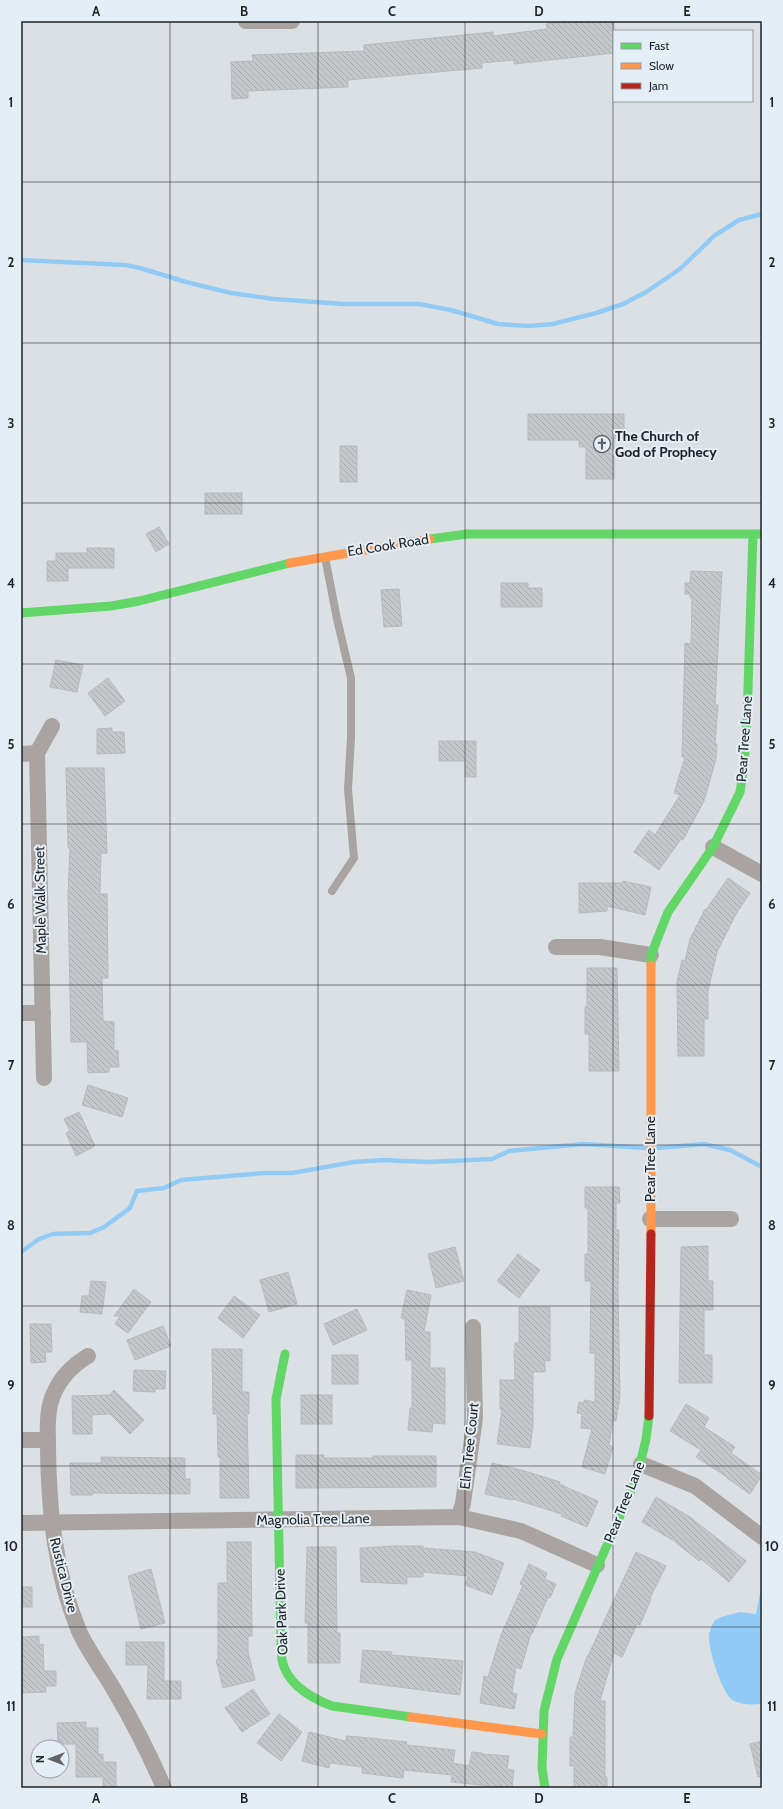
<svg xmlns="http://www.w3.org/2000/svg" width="783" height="1809" font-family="Cabin,sans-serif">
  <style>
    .water { fill: #91cbf5 }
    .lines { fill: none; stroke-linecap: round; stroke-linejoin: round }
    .stream { stroke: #91cbf5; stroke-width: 4.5 }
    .building { fill: url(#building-back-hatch); stroke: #b6babd }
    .lane { stroke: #a9a4a1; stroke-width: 8 }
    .street { stroke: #a9a4a1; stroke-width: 16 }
    .fast { stroke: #63d668; stroke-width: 9 }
    .slow { stroke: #ff974d; stroke-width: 9 }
    .jam { stroke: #b3261e; stroke-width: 9 }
    .grid { fill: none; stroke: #1f2325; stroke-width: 1; stroke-opacity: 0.55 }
    .labels { text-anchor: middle; stroke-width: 4; stroke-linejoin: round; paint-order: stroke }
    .poi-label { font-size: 14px; font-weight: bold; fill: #1f2325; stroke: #e4eef6; text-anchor: start }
    .street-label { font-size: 14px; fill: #1f2325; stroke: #e4eef6 }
    .neatline { fill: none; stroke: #1f2325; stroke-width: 1.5 }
    .grid-label { font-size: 13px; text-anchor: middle; font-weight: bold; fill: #1f2325 }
  </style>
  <defs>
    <pattern id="building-back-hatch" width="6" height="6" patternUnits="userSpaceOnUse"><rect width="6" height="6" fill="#c4c8cb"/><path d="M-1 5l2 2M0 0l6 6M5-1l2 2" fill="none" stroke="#a8acae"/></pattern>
  </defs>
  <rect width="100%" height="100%" fill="#dbe0e5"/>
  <path class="water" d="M740 1612 762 1615 761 1704C752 1705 739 1705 731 1699 721 1690 708 1649 709 1635 710 1630 712 1625 714 1621L721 1617Z"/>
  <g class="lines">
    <g class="stream">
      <polyline points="21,260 125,265 140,268 186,282 231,293 274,299 343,304 419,304 451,310 498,324 529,326 553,324 596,313 623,304 646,292 680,269 714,236 739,220 762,214"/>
      <polyline points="657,1148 704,1144 730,1150 762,1167"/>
      <polyline points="21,1252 39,1239 53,1234 90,1233 104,1227 130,1208 137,1191 164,1188 181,1180 264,1173 292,1173 354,1162 384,1160 428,1162 492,1159 509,1151 583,1144 646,1148"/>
      <polyline points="757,1620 762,1595"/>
    </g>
  </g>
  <g class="building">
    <polygon points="574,21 614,21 614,53 514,64 514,60 482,63 482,68 348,80 348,87 248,91 248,98 232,99 231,62 253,61 252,55 364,51 364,45 493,32 493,36 547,29 546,24"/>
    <polygon points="528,414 624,414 624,438 614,438 614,479 586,479 586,447 579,447 579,440 528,440"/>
    <rect x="340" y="446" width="17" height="36"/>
    <rect x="205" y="493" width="37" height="21"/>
    <polygon points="159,527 169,544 156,552 146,534"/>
    <polygon points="87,548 114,548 114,568 68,568 68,581 47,581 47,561 56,561 56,553 87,553"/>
    <polygon points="691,571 722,572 715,705 718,705 715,744 717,744 716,759 704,801 683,840 681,839 659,870 634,852 649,830 655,835 680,795 674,793 685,757 682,757 685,643 691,644 692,598 690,598 690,594 685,594 685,583 690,583"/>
    <polygon points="501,583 528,583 528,588 542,588 542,607 501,607"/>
    <polygon points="399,589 402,626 384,627 381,590"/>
    <polygon points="56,660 83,665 77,692 50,687"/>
    <polygon points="108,678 125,701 105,716 88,693"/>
    <polygon points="112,728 112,732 124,732 125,753 97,754 97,729"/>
    <polygon points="439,741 476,741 476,777 465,777 465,761 439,761"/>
    <polygon points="66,768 104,768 107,853 101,853 100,894 107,894 108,978 102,978 103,1021 114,1022 114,1051 118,1050 119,1067 109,1067 109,1072 88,1073 87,1042 71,1042 68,895 70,848 68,848"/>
    <polygon points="728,878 750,893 736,914 717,952 708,991 708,1019 704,1019 704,1056 678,1056 677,982 682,960 685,961 690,939 705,909 706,910"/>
    <polygon points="623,881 651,887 645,915 607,906 607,911 579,913 579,883 623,883"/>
    <polygon points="587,968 617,968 619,1071 589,1071 589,1034 585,1034 585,1007 587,1007"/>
    <polygon points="88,1085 128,1098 122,1117 82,1105"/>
    <polygon points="79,1112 95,1146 76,1156 66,1133 70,1131 64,1119"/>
    <polygon points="585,1187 619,1187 620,1203 616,1203 616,1230 619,1230 618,1290 620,1396 616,1421 613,1420 609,1445 613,1447 605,1474 582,1467 592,1429 581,1428 582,1414 577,1413 579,1402 584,1403 584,1400 595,1402 595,1353 590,1353 591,1281 585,1281 585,1254 588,1254 588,1208 585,1208"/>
    <polygon points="708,1246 708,1281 713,1281 713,1310 704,1310 704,1355 712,1355 712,1383 679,1383 681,1247"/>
    <polygon points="455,1247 464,1281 436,1288 428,1254"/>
    <polygon points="518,1254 540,1270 519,1298 497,1281"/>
    <polygon points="288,1272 297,1304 269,1312 260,1280"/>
    <polygon points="91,1281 106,1282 102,1314 80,1312 82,1296 89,1296"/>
    <polygon points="134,1289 151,1302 128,1333 115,1324 120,1316 114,1316"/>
    <polygon points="407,1290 431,1295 424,1332 430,1332 430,1368 445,1368 445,1424 433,1423 432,1432 408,1430 410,1408 412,1408 412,1360 406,1360 405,1319 401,1318"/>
    <polygon points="234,1296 260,1315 243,1338 218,1318"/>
    <polygon points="519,1307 550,1307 550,1361 545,1360 545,1372 533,1372 533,1425 530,1448 497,1444 502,1409 500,1409 500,1380 515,1380 514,1351 515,1351 515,1343 519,1343"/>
    <polygon points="357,1309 367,1330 333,1345 324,1324"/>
    <polygon points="30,1324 51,1324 52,1352 45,1352 46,1362 31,1363"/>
    <polygon points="163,1326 171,1346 135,1360 127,1340"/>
    <polygon points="212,1349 242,1349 242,1392 249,1392 249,1414 247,1414 249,1498 220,1498 220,1457 218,1457 217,1414 213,1414"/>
    <rect x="332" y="1355" width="26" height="29"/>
    <polygon points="134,1370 166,1371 165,1389 155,1389 155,1392 133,1391"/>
    <polygon points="114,1390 144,1420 130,1434 110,1414 92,1415 92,1434 73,1434 72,1396 110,1395"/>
    <rect x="301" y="1395" width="31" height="29"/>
    <polygon points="686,1404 709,1418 704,1427 735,1447 731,1453 762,1475 750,1494 727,1478 727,1477 696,1457 701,1450 670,1431"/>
    <polygon points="296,1455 324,1455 324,1458 373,1458 373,1456 436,1456 436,1487 296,1488"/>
    <polygon points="101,1457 185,1458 185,1479 190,1479 190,1494 92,1493 93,1495 71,1495 70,1463 101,1463"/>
    <polygon points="492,1463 525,1471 560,1482 559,1484 598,1501 587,1527 561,1516 562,1514 513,1499 512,1500 485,1494"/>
    <polygon points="656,1497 690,1517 746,1561 729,1582 701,1559 699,1561 674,1541 642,1522"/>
    <polygon points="227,1542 251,1542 252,1636 248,1636 248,1652 255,1680 223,1688 216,1660 218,1659 218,1583 227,1583"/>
    <polygon points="395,1546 423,1546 423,1548 475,1552 504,1563 492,1595 465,1585 468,1576 423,1572 423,1577 407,1577 407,1584 361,1582 360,1548"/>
    <polygon points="307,1547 336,1547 337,1633 340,1633 340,1663 308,1663 308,1623 305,1623"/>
    <polygon points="636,1552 666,1566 650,1598 651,1599 640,1625 637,1624 622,1657 614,1653 600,1701 605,1701 605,1777 607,1777 607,1788 574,1788 574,1766 570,1766 570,1737 573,1737 575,1693 587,1656 588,1656"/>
    <polygon points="529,1564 547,1573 545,1579 556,1584 550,1598 548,1597 532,1634 531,1633 521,1669 516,1667 512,1693 517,1694 514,1709 480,1703 484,1676 488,1677 501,1635 523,1585 520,1584"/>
    <polygon points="151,1569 165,1623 141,1629 128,1576"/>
    <rect x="21" y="1587" width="11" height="20"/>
    <polygon points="39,1636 39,1645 43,1644 44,1671 56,1671 56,1686 46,1686 46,1692 21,1693 21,1637"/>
    <polygon points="126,1642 164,1642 164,1681 181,1681 181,1699 147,1699 148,1665 126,1665"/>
    <polygon points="363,1650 392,1652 391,1655 463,1661 460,1695 360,1682"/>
    <polygon points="253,1689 270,1714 242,1732 225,1708"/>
    <polygon points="279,1714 302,1732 281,1761 257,1743"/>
    <polygon points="86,1722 86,1728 98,1728 98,1754 103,1754 103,1762 116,1762 116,1788 103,1788 103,1777 76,1777 76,1744 58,1744 57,1723"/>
    <polygon points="309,1732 346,1741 346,1736 360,1737 407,1742 406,1745 455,1750 453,1763 469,1766 472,1752 482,1753 482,1754 509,1756 507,1769 514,1770 512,1788 491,1788 491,1786 451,1782 452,1775 404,1770 403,1778 362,1773 362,1767 330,1763 329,1768 302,1761"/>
    <polygon points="762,1741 762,1776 758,1777 750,1744"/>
  </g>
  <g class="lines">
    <polyline class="lane" points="325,557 337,619 351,678 351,738 348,789 354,858 332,891"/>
    <g class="street">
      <polyline points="246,21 292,21"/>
      <polyline points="21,754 37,753"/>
      <polyline points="713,847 762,874"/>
      <polyline points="556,947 600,947 651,955"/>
      <polyline points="21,1013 43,1013"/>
      <polyline points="44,1078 37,753 52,726"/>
      <polyline points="650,1219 731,1219"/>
      <path d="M88 1356C73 1365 61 1377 54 1393 46 1410 48 1431 48 1450 49 1512 55 1573 79 1631 88 1651 102 1669 113 1688 132 1720 149 1753 164 1788"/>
      <polyline points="21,1440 48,1440"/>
      <polyline points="641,1464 695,1486 762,1537"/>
      <polyline points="459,1517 463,1503 475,1418 473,1327"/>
      <polyline points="21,1523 459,1517 521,1531 597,1565"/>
    </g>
    <g class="fast">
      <polyline points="430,539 467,534 762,534"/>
      <polyline points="21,613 111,606 139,601 290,563"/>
      <polyline points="651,965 651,955 668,912 713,847 740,792 744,767 747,719 753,534"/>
      <path d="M285 1354 276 1399 281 1644C282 1649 281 1655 282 1660 287 1684 311 1698 332 1706L411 1717"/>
      <polyline points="545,1788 542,1768 544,1711 557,1659 637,1477 646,1439 649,1416"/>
    </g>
    <g class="slow">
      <polyline points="290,563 430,539"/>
      <polyline points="651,965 651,1234"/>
      <polyline points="411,1717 542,1734"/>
    </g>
    <polyline class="jam" points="649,1416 651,1234"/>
  </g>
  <path class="grid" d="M170 21V1788M318 21V1788M465 21V1788M613 21V1788M21 182H762M21 343H762M21 503H762M21 664H762M21 824H762M21 985H762M21 1145H762M21 1306H762M21 1466H762M21 1627H762"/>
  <defs>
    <g id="church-ring" transform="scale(0.9)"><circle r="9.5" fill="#e4eef6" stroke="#616568" stroke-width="1.5"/><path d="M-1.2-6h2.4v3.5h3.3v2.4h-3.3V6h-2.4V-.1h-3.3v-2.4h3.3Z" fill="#616568"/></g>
  </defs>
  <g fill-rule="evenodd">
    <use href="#church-ring" x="602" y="444"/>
  </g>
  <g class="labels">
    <g class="poi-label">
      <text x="615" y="441">The Church of<tspan x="615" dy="16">God of Prophecy</tspan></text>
    </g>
    <g class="street-label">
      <text transform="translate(388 545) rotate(-9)" y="5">Ed Cook Road</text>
      <text transform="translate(744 739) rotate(-86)" y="5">Pear Tree Lane</text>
      <text transform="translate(40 900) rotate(-91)" y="5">Maple Walk Street</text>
      <text transform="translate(650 1159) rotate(-90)" y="5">Pear Tree Lane</text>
      <text transform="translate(469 1446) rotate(-84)" y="5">Elm Tree Court</text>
      <text transform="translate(624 1502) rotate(-68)" y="5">Pear Tree Lane</text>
      <text transform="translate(313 1519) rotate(-1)" y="5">Magnolia Tree Lane</text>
      <text transform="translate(64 1575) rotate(76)" y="5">Rustica Drive</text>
      <text transform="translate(281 1612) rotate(-92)" y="5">Oak Park Drive</text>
    </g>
  </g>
  <rect width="783" height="1809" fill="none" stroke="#e4eef6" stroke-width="44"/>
  <rect x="613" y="30" width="140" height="72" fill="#e4eef6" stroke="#959da2"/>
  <rect x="621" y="43" width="20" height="6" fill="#63d668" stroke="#959da2"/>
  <text x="649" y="50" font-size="12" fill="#1f2325">Fast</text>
  <rect x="621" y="63" width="20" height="6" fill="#ff974d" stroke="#959da2"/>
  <text x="649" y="70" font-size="12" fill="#1f2325">Slow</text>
  <rect x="621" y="83" width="20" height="6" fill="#b3261e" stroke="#959da2"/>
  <text x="649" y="90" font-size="12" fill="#1f2325">Jam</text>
  <g transform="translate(50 1759) rotate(270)"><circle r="19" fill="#e4eef6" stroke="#959da2"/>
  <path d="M0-3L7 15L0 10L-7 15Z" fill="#616568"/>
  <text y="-6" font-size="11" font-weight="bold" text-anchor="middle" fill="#1f2325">N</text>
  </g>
  <rect x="22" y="22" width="739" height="1765" class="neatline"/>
  <g class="grid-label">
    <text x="96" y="16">A</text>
    <text x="244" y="16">B</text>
    <text x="392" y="16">C</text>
    <text x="539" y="16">D</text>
    <text x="687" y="16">E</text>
    <text x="11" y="107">1</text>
    <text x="772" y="107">1</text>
    <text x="11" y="267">2</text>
    <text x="772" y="267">2</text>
    <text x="11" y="428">3</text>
    <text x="772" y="428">3</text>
    <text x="11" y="588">4</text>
    <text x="772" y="588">4</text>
    <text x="11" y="749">5</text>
    <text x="772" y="749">5</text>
    <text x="11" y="909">6</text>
    <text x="772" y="909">6</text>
    <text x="11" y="1070">7</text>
    <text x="772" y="1070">7</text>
    <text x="11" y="1230">8</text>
    <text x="772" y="1230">8</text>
    <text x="11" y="1390">9</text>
    <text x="772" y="1390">9</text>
    <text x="11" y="1551">10</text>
    <text x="772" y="1551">10</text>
    <text x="11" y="1711">11</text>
    <text x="772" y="1711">11</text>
    <text x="96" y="1803">A</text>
    <text x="244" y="1803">B</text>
    <text x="392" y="1803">C</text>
    <text x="539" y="1803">D</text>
    <text x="687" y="1803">E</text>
  </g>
</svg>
